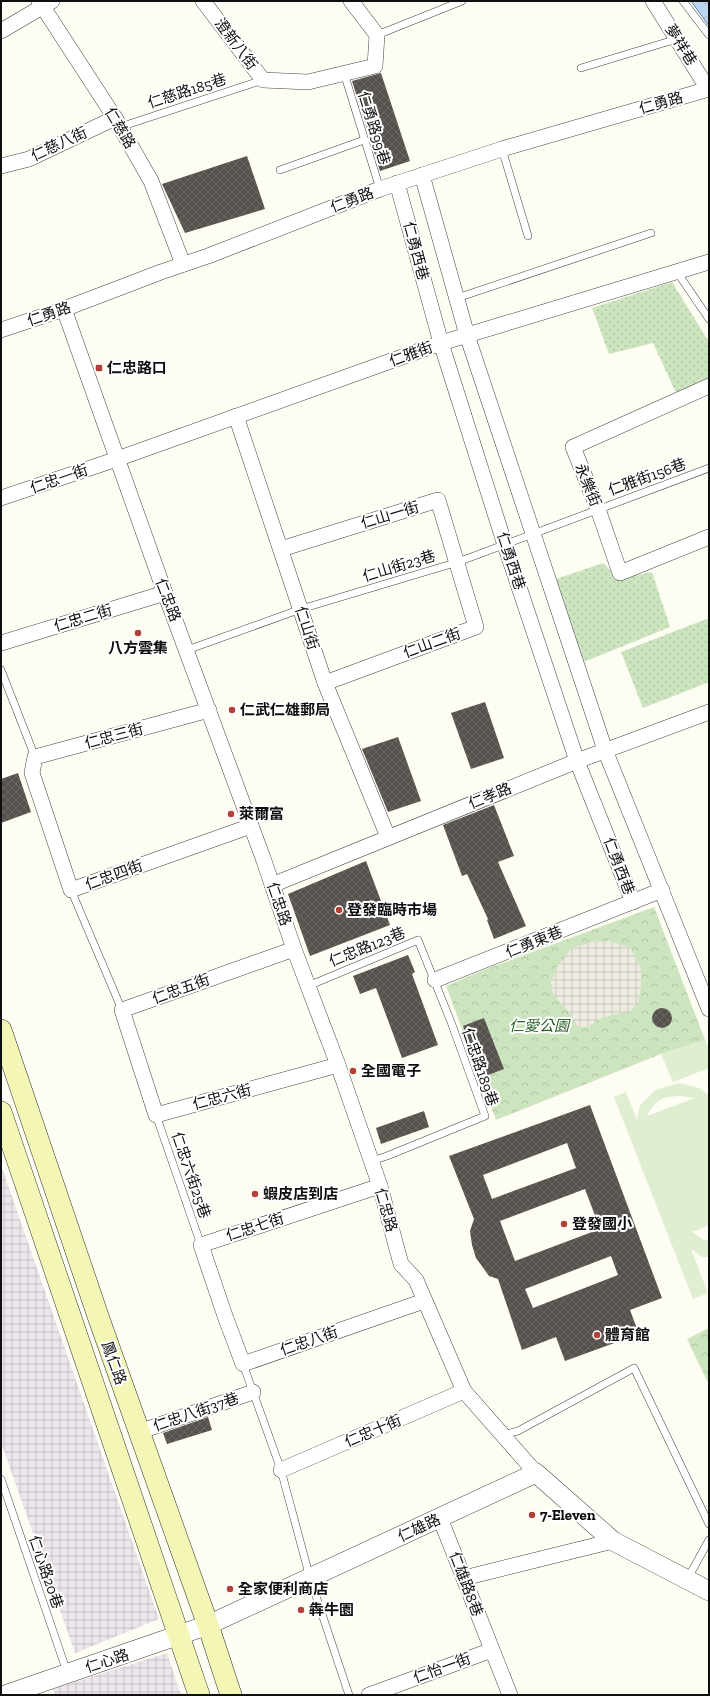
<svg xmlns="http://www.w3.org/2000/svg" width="710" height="1696" font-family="'Zilla Slab','Noto Sans TC',serif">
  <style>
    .industrial { fill: url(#industrial-grid) }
    .grass { fill: url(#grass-dots) }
    .park { fill: url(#park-crowns) }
    .pitch { fill: #dfedd0; fill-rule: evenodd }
    .plaza { fill: url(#plaza-grid) }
    .water { fill: url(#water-ripples); stroke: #4b80bf }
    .building { fill: url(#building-cross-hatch); fill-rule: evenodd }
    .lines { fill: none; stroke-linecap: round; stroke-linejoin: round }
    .service-casing { stroke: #424242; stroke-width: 8 }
    .minor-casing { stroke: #424242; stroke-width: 16 }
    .tertiary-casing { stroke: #424242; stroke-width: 20 }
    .secondary-casing { stroke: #313131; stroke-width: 22 }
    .service { stroke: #fff; stroke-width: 7 }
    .minor { stroke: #fff; stroke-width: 15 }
    .tertiary { stroke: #fff; stroke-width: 19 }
    .secondary { stroke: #f4f6b5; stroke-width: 21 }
    .poi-dot { fill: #b04136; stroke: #fff; stroke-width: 1.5 }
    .labels { text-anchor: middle; stroke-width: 4; stroke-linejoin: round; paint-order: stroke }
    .street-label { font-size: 15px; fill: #0f0f0f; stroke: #fff }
    .poi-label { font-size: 15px; font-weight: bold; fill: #0f0f0f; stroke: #fff; text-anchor: start }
    .park-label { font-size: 15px; font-style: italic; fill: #2a6026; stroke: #fff }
  </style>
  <defs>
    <pattern id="industrial-grid" width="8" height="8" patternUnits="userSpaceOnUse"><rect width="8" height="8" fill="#ece5ec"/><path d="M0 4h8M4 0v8" fill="none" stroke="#c9c3c9"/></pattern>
    <pattern id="grass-dots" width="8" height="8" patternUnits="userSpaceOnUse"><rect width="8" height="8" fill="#cde5bf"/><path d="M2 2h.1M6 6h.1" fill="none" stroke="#afc3a3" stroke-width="1.8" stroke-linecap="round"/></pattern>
    <pattern id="park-crowns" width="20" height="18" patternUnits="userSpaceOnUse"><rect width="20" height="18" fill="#cde5bf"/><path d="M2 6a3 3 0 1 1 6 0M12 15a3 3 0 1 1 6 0" fill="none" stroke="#afc3a3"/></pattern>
    <pattern id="plaza-grid" width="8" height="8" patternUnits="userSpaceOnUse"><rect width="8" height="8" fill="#eeece1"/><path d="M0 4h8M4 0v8" fill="none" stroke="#cbc9c0"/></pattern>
    <pattern id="water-ripples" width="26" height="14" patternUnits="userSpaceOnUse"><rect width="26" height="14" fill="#bcd5f0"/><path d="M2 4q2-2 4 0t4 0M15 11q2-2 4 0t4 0" fill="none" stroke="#a0b6cd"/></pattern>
    <pattern id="building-cross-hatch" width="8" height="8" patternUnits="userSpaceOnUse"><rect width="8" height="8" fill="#57524d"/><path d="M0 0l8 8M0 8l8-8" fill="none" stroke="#6a6662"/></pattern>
  </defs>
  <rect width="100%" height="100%" fill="#fefdf3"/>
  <g class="industrial">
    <polygon points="1,1165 159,1619 75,1653 1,1442"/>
    <polygon points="167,1653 181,1695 55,1695 53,1689"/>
  </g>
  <g class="grass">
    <polygon points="672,282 709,342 709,377 676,393 653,343 609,354 592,308"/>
    <polygon points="603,563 616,576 622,578 652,572 670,627 584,662 556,579"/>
    <polygon points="709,618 709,682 643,708 621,652"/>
  </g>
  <g class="park">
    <polygon points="654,907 705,1040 661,1054 496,1120 446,986 486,969"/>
    <polygon points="709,1328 709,1385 687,1339"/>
  </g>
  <g class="pitch">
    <polygon points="705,1040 709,1049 709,1068 673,1082 661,1054"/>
    <path d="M679 1083 699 1088 709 1095V1225L692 1232 704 1240 709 1241V1257H702L691 1249 708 1293 693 1299 614 1097 626 1092 637 1120 640 1105 656 1090ZM680 1096 695 1098 647 1116C655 1100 662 1097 680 1096Z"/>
  </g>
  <polygon class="plaza" points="610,941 630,948 641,969 641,987 638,1003 629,1012 612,1015 596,1020 589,1027 578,1027 572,1016 553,994 551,982 558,965 572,948 592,942"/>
  <polygon class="water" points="691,1 709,1 709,26"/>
  <g class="building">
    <polygon points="381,73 410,161 380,171 352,81"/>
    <polygon points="247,156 265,209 185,233 162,184"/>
    <polygon points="485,702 504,758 471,769 451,713"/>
    <polygon points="398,737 421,801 388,812 362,749"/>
    <polygon points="18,773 31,812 1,823 1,779"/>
    <polygon points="494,805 514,856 498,862 526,926 494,939 487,920 488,919 467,874 462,876 443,825"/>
    <polygon points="366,861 390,925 310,956 288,894"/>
    <polygon points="408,955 415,972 412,974 438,1045 402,1058 376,988 360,994 353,976"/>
    <circle cx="662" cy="1018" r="10"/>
    <polygon points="484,1018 504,1069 483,1077 463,1026"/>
    <path d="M590 1105 662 1298 630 1310 639 1334 565 1361 556 1337 522 1350 498 1279 489 1276 476 1258 472 1245 470 1231 474 1219 449 1156ZM567 1143 576 1168 492 1199 483 1175ZM585 1189 600 1229 515 1261 500 1221ZM611 1256 618 1275 533 1308 525 1289Z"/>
    <polygon points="424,1111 429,1127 381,1144 376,1128"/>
    <polygon points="208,1417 212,1430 167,1444 163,1433"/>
  </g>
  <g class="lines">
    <g class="service-casing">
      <g id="service">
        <polyline points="683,1 709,35"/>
        <polyline points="377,35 462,1"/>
        <polyline points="581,68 677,39"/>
        <polyline points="344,73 380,189"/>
        <polyline points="120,127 263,80"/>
        <polyline points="502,149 528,236"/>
        <polyline points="280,170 364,140"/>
        <polyline points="677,272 709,319"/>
        <polyline points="457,298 651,233"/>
        <polyline points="187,650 301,609 458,562 709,468"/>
        <polyline points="1,670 35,757"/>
        <polyline points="71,890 122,1010"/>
        <polyline points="308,986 418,940 451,1022 485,1116 387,1156 371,1161"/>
        <polyline points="156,1115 201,1245"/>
        <polyline points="243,1364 281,1470 310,1578 349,1695"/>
        <polyline points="502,1435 518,1431 634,1368 709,1524"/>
        <polyline points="1,1479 67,1672"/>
        <polyline points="688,1578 709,1540"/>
      </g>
    </g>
    <g class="minor-casing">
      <g id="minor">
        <polyline points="39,1 115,118 151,181 183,264"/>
        <polyline points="203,1 263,80 308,82 375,66 377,35 351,1"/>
        <polyline points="653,1 708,89"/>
        <polyline points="1,31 52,1"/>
        <polyline points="1,166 29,159 115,118"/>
        <polyline points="422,175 467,335 605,750 709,1009"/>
        <polyline points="397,183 441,343 505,545 577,761 633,902"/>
        <polyline points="64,309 165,593 263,858 294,949 338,1065 380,1186 401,1264 416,1280 464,1391 536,1473"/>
        <polyline points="1,330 64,309 161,272 208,256 380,189 502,149 709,89"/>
        <polyline points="709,386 573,447 598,509 620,573 709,537"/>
        <polyline points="236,416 325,683 388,837"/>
        <polyline points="1,498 117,459 441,343 709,262"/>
        <polyline points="281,549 438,500 476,627 325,683"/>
        <polyline points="1,643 165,593"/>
        <polyline points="209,710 35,757 32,773 71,890 251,826"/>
        <polyline points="272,885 577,761 709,712"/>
        <polyline points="294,949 122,1010 156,1115 338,1065"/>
        <polyline points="435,980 662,890"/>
        <polyline points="380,1186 201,1245 225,1316 243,1364 424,1301"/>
        <polyline points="139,1432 253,1392"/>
        <polyline points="281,1470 464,1391"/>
        <polyline points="440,1518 510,1695"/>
        <polyline points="464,1578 613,1541"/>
        <polyline points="369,1695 492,1650"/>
      </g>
    </g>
    <g class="tertiary-casing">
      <polyline id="tertiary" points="5,1695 208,1625 536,1473 613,1541 709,1591"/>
    </g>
    <g class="secondary-casing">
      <g id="secondary">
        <polyline points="1,1030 99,1319 208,1625 231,1695"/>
        <polyline points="1,1112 199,1695"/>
      </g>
    </g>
    <use href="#service" class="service"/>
    <use href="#minor" class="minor"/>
    <use href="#tertiary" class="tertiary"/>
    <use href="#secondary" class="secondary"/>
  </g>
  <g class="poi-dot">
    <rect x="95" y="364" width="8" height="8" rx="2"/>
    <circle cx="138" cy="633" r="4"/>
    <circle cx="232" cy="710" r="4"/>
    <circle cx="231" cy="814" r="4"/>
    <circle cx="339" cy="910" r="4"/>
    <circle cx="353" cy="1071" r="4"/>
    <circle cx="255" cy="1194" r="4"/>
    <circle cx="564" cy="1224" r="4"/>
    <circle cx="597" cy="1335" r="4"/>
    <circle cx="532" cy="1515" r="4"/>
    <circle cx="230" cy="1589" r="4"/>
    <circle cx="301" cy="1610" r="4"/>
  </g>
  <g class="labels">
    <g class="street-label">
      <text transform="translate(236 44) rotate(53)" y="5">澄新八街</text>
      <text transform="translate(681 45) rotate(58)" y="5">夢祥巷</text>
      <text transform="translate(187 91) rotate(-18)" y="5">仁慈路185巷</text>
      <text transform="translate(661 103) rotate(-16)" y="5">仁勇路</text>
      <text transform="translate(120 128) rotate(59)" y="5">仁慈路</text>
      <text transform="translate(374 128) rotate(73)" y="5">仁勇路99巷</text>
      <text transform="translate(59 144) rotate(-25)" y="5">仁慈八街</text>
      <text transform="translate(352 200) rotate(-21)" y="5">仁勇路</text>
      <text transform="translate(416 251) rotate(75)" y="5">仁勇西巷</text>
      <text transform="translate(49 314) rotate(-19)" y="5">仁勇路</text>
      <text transform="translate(411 354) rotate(-20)" y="5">仁雅街</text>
      <text transform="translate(647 477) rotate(-20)" y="5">仁雅街156巷</text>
      <text transform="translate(59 479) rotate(-19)" y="5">仁忠一街</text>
      <text transform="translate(588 485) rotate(68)" y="5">永樂街</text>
      <text transform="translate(390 515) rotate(-17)" y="5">仁山一街</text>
      <text transform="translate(511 561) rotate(72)" y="5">仁勇西巷</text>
      <text transform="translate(399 566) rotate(-17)" y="5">仁山街23巷</text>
      <text transform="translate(168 600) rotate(69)" y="5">仁忠路</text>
      <text transform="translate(83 618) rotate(-17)" y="5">仁忠二街</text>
      <text transform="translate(307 628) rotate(72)" y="5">仁山街</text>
      <text transform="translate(432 643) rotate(-20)" y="5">仁山二街</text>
      <text transform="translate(114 736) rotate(-15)" y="5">仁忠三街</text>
      <text transform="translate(490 796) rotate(-22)" y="5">仁孝路</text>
      <text transform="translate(619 866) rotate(69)" y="5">仁勇西巷</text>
      <text transform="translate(114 875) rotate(-20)" y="5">仁忠四街</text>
      <text transform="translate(279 904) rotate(71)" y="5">仁忠路</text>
      <text transform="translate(534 942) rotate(-22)" y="5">仁勇東巷</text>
      <text transform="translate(367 947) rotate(-22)" y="5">仁忠路123巷</text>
      <text transform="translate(181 989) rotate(-20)" y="5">仁忠五街</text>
      <text transform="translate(480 1067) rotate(71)" y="5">仁忠路189巷</text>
      <text transform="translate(222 1097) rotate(-15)" y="5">仁忠六街</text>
      <text transform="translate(191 1175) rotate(71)" y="5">仁忠六街25巷</text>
      <text transform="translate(386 1210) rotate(74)" y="5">仁忠路</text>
      <text transform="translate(255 1227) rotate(-18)" y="5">仁忠七街</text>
      <text transform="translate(309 1341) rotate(-19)" y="5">仁忠八街</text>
      <text transform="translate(114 1363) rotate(70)" y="5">鳳仁路</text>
      <text transform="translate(196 1412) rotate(-19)" y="5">仁忠八街37巷</text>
      <text transform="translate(373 1431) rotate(-23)" y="5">仁忠十街</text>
      <text transform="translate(419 1528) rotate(-25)" y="5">仁雄路</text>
      <text transform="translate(46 1572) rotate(71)" y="5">仁心路20巷</text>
      <text transform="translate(466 1584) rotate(69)" y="5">仁雄路8巷</text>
      <text transform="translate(107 1661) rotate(-18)" y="5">仁心路</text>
      <text transform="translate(442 1668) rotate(-20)" y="5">仁怡一街</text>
    </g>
    <g class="poi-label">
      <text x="107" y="373">仁忠路口</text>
      <text x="138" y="653" text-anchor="middle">八方雲集</text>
      <text x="240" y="715">仁武仁雄郵局</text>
      <text x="239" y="819">萊爾富</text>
      <text x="347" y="915">登發臨時市場</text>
      <text x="361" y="1076">全國電子</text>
      <text x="263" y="1199">蝦皮店到店</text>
      <text x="572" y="1229">登發國小</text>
      <text x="605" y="1340">體育館</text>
      <text x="540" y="1520">7-Eleven</text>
      <text x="238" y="1594">全家便利商店</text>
      <text x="309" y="1615">犇牛園</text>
    </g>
    <g class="park-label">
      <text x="539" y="1031">仁愛公園</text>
    </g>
  </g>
  <rect width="710" height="1696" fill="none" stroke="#0f0f0f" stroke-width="4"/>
</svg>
